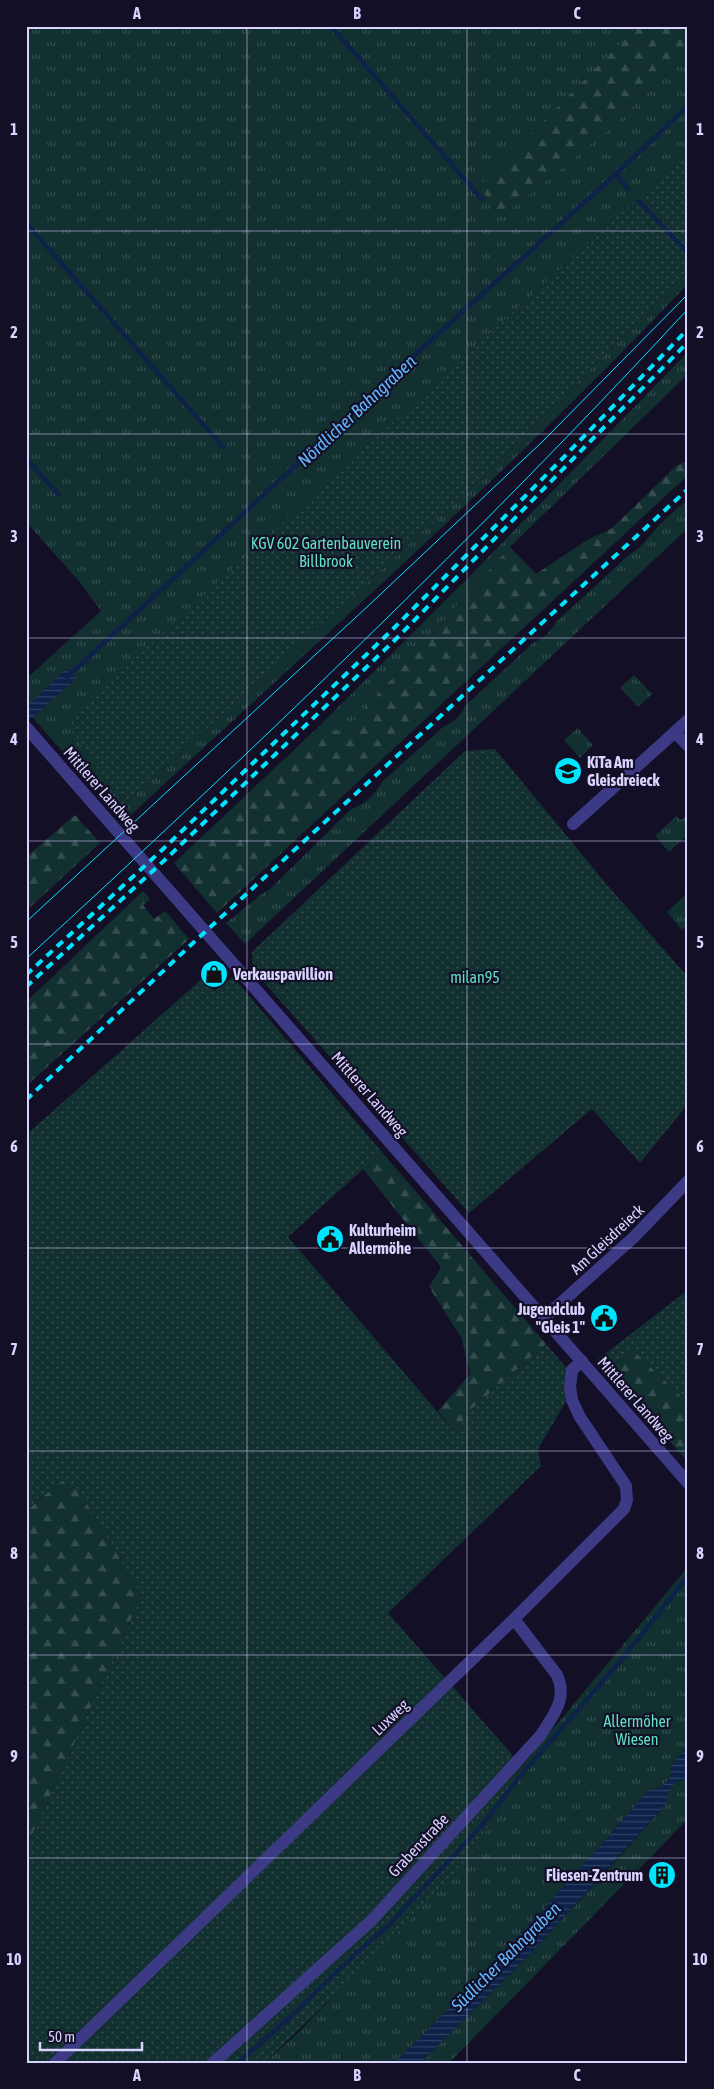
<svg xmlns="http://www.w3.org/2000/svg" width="714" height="2089" font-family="'Asap Condensed',sans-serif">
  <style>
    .grass { fill: url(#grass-tufts) }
    .forest { fill: url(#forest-firs) }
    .garden { fill: url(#garden-dots) }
    .water { fill: url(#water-rules) }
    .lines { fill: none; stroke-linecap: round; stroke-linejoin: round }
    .stream { stroke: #0c2248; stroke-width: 4.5 }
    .minor { stroke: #3d3a85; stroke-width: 12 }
    .tram { stroke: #00e5ff; stroke-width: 1 }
    .rail { stroke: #00e5ff; stroke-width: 4; stroke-dasharray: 8 6; stroke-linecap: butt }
    .grid { fill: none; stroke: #d9d4ff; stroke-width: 1; stroke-opacity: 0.55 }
    .labels { text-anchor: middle; stroke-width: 4.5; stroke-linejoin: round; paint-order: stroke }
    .park-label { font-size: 16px; fill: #5fe0c0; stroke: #130f26 }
    .poi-label { font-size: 16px; font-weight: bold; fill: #d9d4ff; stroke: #130f26; text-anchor: start }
    .street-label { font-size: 16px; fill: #d9d4ff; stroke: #130f26 }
    .water-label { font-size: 18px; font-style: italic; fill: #62b6ff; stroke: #130f26 }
    .neatline { fill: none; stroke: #d9d4ff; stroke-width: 2 }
    .grid-label { font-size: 16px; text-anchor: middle; font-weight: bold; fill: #d9d4ff }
  </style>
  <defs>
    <pattern id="grass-tufts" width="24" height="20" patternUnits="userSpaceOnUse" patternTransform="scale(1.25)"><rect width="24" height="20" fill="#12302f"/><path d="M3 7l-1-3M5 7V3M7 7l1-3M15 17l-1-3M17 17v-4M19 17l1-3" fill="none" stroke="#344d4e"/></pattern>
    <pattern id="forest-firs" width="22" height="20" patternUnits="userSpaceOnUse" patternTransform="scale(1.25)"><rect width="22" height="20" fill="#12302f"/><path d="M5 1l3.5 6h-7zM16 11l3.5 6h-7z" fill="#344d4e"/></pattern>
    <pattern id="garden-dots" width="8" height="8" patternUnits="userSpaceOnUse" patternTransform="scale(1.25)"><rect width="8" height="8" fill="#12302f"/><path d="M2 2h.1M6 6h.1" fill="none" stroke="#344d4e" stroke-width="1.8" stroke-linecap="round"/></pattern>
    <pattern id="water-rules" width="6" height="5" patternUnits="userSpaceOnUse" patternTransform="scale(1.25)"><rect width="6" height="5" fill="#0c2248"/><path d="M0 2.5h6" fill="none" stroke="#2f4163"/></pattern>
  </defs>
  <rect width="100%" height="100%" fill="#130f26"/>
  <g class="grass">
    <path d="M26 26H638L480 186 606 132 688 54V152L66 722 123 805 488 472 688 271V284C512 470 319 640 131 815L105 787 101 790H96L26 710V679L101 611 78 580 26 522Z"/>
    <polygon points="688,352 688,374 510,547 345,731 314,731 464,582"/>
    <path d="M688 499V528L245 944 226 923 263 893 270 889 351 809C365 804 375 795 382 782L443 727C454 722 460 716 465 706L533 643C544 638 550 633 556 622L631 553C642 548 645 540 653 532 663 520 676 510 688 499Z"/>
    <polygon points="634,675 652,694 638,707 620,688"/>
    <polygon points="578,728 593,745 580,758 564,740"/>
    <polygon points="687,815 688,834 669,852 655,836 676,816 681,820"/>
    <polygon points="685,895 688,899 688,924 682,930 667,912"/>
    <path d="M688 1567V1745L672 1765 670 1778 661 1787 648 1791C567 1885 483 1976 394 2063H264L298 2033 476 1849 522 1766Z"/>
    <polygon points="688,1778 688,1817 681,1826 449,2063 420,2063 532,1952 613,1864 666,1804 668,1791 676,1781"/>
  </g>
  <g class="forest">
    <polygon points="638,26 688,26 688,54 606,132 502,217 479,186"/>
    <polygon points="688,460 688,475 217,913 174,863 314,731 345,731 510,547 536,574 587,540 611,529 676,466"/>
    <polygon points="75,815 100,843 26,911 26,857"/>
    <polygon points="143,891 150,899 143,905 154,919 165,911 189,939 26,1086 26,1002"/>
    <polygon points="382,1152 546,1344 468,1412 459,1427 453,1430 438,1411 470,1374 462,1339 429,1287 441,1267 363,1169"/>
    <polygon points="633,1350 688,1403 688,1462 606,1370"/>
    <polygon points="62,1480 80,1492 142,1596 26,1848 26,1511"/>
  </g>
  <g class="garden">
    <polygon points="688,152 688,271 488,472 123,805 65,722"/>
    <polygon points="495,749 608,886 688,977 688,1104 640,1163 592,1109 469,1213 253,970 252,952 465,751"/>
    <polygon points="204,977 214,991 233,977 382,1152 288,1237 453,1430 459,1427 468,1412 546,1344 578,1381 538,1449 541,1466 388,1613 522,1766 476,1849 385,1947 264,2063 26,2063 26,1848 142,1596 80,1492 62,1481 26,1510 26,1135"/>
    <polygon points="688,1290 688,1403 633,1350 606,1370 597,1360"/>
  </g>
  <g class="water">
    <polygon points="66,669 77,678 26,723 26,707"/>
    <path d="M688 1745V1778C671 1783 669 1787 666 1804L532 1952 420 2063H394C483 1976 567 1885 648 1791L661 1787 670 1778 672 1765Z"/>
  </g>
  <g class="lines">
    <g class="stream">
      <polyline points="331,26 482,199"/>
      <polyline points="616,174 628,189"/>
      <polyline points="639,201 688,253"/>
      <polyline points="26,223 224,448"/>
      <polyline points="26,458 59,495"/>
      <polyline points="67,677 418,352 616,174 688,106"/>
      <polyline points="238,2063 289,2018 352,1957 388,1926 482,1825 521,1775 618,1664 688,1576"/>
    </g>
    <g class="minor">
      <polyline points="26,727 688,1483"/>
      <polyline points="675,732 688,720"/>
      <polyline points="573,824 675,732 688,746"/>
      <polyline points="544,1318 634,1237 688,1181"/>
      <polyline points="55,2063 514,1619 624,1509 627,1500 626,1486 580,1417 572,1400 570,1386 572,1370 582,1361"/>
      <path d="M213 2063 372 1920 541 1735C553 1715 568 1699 557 1675L514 1619"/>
    </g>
    <g class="tram">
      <polyline points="26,922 367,607 542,442 688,294"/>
      <path d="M26 959C254 750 478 536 688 309"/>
    </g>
    <g class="rail">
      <polyline points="26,975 162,850 390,632 562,459 688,329"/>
      <polyline points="26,987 168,857 397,638 688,342"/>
      <polyline points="26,1100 193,943 688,489"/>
    </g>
  </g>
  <path class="grid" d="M247 26V2063M467 26V2063M26 231H688M26 434H688M26 638H688M26 841H688M26 1044H688M26 1248H688M26 1451H688M26 1655H688M26 1858H688"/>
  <defs>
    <g id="school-disc" transform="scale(1.4375)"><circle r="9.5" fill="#00e5ff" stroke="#130f26"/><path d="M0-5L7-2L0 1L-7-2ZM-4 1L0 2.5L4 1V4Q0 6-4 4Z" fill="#111"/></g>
    <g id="shop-disc" transform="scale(1.4375)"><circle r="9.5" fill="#00e5ff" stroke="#130f26"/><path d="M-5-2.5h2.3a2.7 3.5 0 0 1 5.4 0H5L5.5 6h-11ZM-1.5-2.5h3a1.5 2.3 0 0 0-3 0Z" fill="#111"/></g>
    <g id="civic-disc" transform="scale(1.4375)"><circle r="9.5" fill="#00e5ff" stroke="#130f26"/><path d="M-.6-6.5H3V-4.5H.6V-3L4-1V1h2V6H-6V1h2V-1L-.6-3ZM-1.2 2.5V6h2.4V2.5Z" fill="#111"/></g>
    <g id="building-disc" transform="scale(1.4375)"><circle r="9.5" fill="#00e5ff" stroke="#130f26"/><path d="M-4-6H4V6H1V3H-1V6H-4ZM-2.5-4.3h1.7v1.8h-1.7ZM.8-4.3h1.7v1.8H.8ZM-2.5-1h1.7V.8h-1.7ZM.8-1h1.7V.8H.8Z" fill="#111"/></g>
  </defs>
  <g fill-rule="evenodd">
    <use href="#school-disc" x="568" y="771"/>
    <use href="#shop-disc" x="214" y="974"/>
    <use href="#civic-disc" x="330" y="1239"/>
    <use href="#civic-disc" x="604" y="1318"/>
    <use href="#building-disc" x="662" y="1875"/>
  </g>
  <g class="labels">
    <g class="park-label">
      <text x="326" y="549">KGV 602 Gartenbauverein<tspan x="326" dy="18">Billbrook</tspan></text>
      <text x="475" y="983">milan95</text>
      <text x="637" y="1727">Allermöher<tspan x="637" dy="18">Wiesen</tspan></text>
    </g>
    <g class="poi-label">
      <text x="587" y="768">KiTa Am<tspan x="587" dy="18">Gleisdreieck</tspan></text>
      <text x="233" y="980">Verkauspavillion</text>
      <text x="349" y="1236">Kulturheim<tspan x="349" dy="18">Allermöhe</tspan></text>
      <text x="585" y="1315" text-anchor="end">Jugendclub<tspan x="585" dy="18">"Gleis 1"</tspan></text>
      <text x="643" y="1881" text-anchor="end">Fliesen-Zentrum</text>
    </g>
    <g class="street-label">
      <text transform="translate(102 789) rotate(49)" y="6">Mittlerer Landweg</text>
      <text transform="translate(370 1094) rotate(49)" y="6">Mittlerer Landweg</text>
      <text transform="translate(607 1239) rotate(-43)" y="6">Am Gleisdreieck</text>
      <text transform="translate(636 1399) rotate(49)" y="6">Mittlerer Landweg</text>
      <text transform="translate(390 1717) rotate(-44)" y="6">Luxweg</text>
      <text transform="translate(418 1845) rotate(-47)" y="6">Grabenstraße</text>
    </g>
    <g class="water-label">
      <text transform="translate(357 411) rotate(-43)" y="6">Nördlicher Bahngraben</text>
      <text transform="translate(506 1957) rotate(-45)" y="6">Südlicher Bahngraben</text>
    </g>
  </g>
  <rect width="714" height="2089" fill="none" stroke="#130f26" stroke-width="55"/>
  <path d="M40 2042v8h102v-8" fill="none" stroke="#d9d4ff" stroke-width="2.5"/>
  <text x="48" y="2042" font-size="15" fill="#d9d4ff" stroke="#130f26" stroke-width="4" paint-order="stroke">50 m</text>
  <rect x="28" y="28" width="658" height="2034" class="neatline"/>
  <g class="grid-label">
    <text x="137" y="19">A</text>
    <text x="357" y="19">B</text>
    <text x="577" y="19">C</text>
    <text x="14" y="135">1</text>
    <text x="700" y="135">1</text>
    <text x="14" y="338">2</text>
    <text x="700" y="338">2</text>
    <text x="14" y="542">3</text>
    <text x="700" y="542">3</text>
    <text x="14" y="745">4</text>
    <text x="700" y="745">4</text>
    <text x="14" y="948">5</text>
    <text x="700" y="948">5</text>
    <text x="14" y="1152">6</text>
    <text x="700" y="1152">6</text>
    <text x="14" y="1355">7</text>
    <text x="700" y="1355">7</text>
    <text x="14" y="1559">8</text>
    <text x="700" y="1559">8</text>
    <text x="14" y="1762">9</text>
    <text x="700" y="1762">9</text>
    <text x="14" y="1965">10</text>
    <text x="700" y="1965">10</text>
    <text x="137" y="2081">A</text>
    <text x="357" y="2081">B</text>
    <text x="577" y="2081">C</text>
  </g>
</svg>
